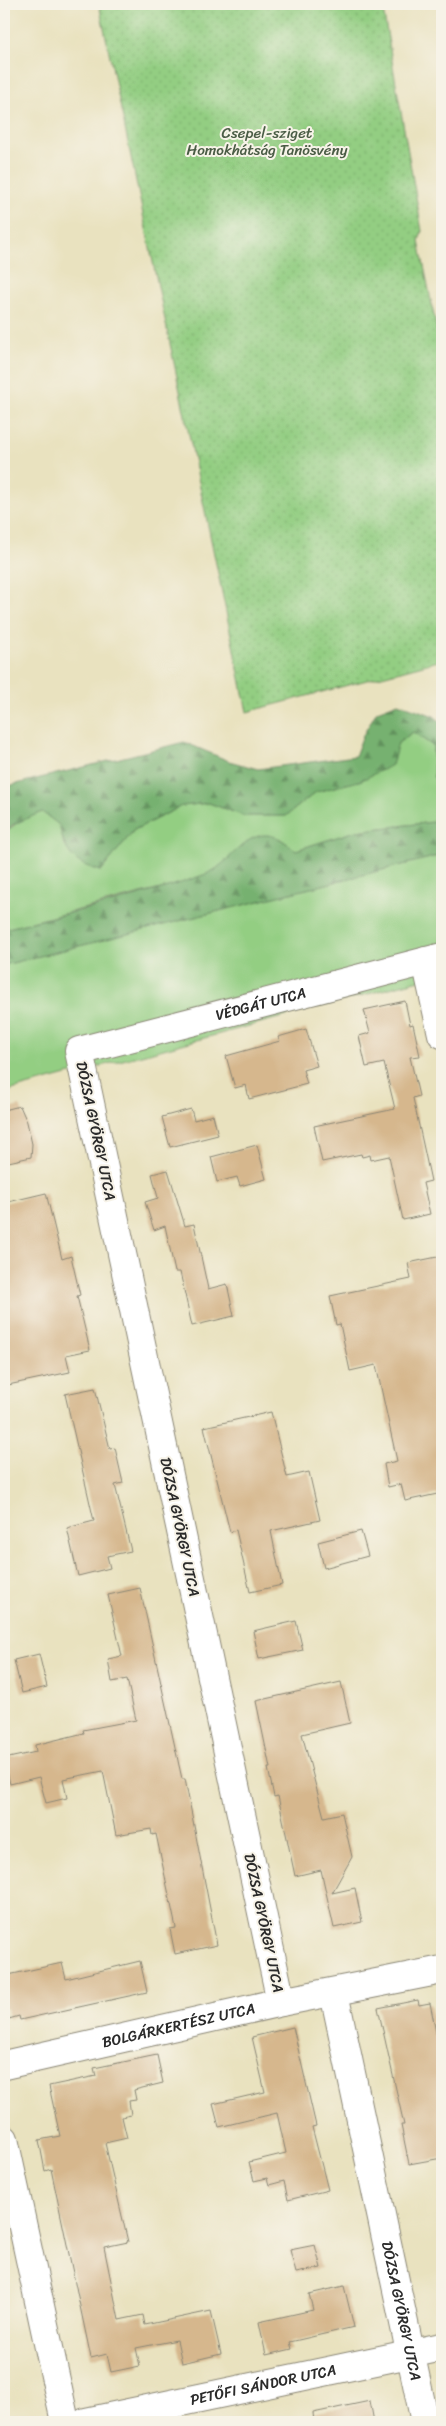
<svg xmlns="http://www.w3.org/2000/svg" width="446" height="2426" font-family="Sriracha,sans-serif">
  <style>
    .green { fill: #93ce82; stroke: #5f7c56 }
    .forest { fill: url(#forest-firs); stroke: #506e4e }
    .park { fill: url(#park-dots); stroke: #5f7c56 }
    .building { fill: #d6b78d }
    .lines { fill: none; stroke-linecap: round; stroke-linejoin: round }
    .minor-casing { stroke: #8a8675; stroke-width: 30 }
    .minor { stroke: #fff; stroke-width: 28 }
    .labels { text-anchor: middle; stroke-width: 4; stroke-linejoin: round; paint-order: stroke }
    .park-label { font-size: 15px; fill: #4a5c45; stroke: #f7f3e8 }
    .street-label { font-size: 15px; fill: #2b2b2b; stroke: #f7f3e8 }
  </style>
  <defs>
    <pattern id="forest-firs" width="22" height="20" patternUnits="userSpaceOnUse" patternTransform="scale(1.25)"><rect width="22" height="20" fill="#76b170"/><path d="M5 1l3.5 6h-7zM16 11l3.5 6h-7z" fill="#61905c"/></pattern>
    <pattern id="park-dots" width="8" height="8" patternUnits="userSpaceOnUse" patternTransform="scale(1.25)"><rect width="8" height="8" fill="#93ce82"/><path d="M2 2h.1M6 6h.1" fill="none" stroke="#7fb170" stroke-width="1.8" stroke-linecap="round"/></pattern>
  </defs>
  <rect width="100%" height="100%" fill="#f7f3e8"/>
  <filter id="ink" filterUnits="userSpaceOnUse"><feTurbulence type="fractalNoise" baseFrequency=".02" numOctaves="2"/><feDisplacementMap in="SourceGraphic" scale="10" xChannelSelector="R" yChannelSelector="G"/><feConvolveMatrix kernelMatrix="1 2 1 2 8 2 1 2 1" color-interpolation-filters="sRGB"/></filter>
  <filter id="wash" filterUnits="userSpaceOnUse"><feTurbulence type="fractalNoise" baseFrequency=".0096" numOctaves="4" result="noise"/><feDisplacementMap in="SourceGraphic" scale="20" xChannelSelector="R" yChannelSelector="G"/><feGaussianBlur stdDeviation="1.12" result="paint"/><feColorMatrix in="noise" values="0 0 0 0 0 0 0 0 0 0 0 0 0 0 0 0 0 1.4 0 .05"/><feComposite in="paint" operator="in"/></filter>
  <g filter="url(#wash)">
    <rect width="100%" height="100%" fill="#e9e2bf"/>
    <g class="green">
      <path d="M413 732 433 746 434 778 442 786V821L356 831 296 850 279 838 251 839 213 872 180 884 4 929V836C14 822 25 818 42 812L60 825 64 845 101 871 134 830 182 806 209 803 244 816H286L316 792 362 780 398 743Z"/>
      <polygon points="442,855 442,974 4,1092 4,965"/>
    </g>
    <g class="forest">
      <path d="M398 703 434 716 442 723V786L434 778 433 746 413 732 398 743 392 765 362 780 316 792 286 816H244L209 803 182 806 134 830 101 871C72 863 66 854 59 825L42 812 12 825 4 836V787L184 742 229 761 258 769 355 756 363 735 377 711Z"/>
      <path d="M442 821V855L4 965V929C71 912 142 898 206 874 228 866 242 835 266 835 278 835 287 844 296 850L356 831Z"/>
    </g>
    <polygon class="park" points="99,4 382,4 422,231 419,241 442,355 442,660 247,712"/>
    <g id="blocks">
      <g class="building">
        <polygon points="405,1001 410,1025 413,1024 420,1056 410,1057 419,1096 413,1098 431,1181 423,1183 430,1214 403,1220 389,1156 371,1160 370,1155 362,1157 361,1154 322,1162 314,1126 395,1109 384,1063 366,1067 359,1036 370,1033 364,1010"/>
        <polygon points="306,1029 317,1066 303,1070 307,1084 249,1099 246,1085 235,1088 226,1056 280,1041 278,1037"/>
        <polygon points="20,1106 27,1122 32,1144 31,1157 4,1163 4,1110"/>
        <polygon points="191,1109 194,1120 213,1115 218,1135 170,1147 162,1117"/>
        <polygon points="257,1145 266,1179 240,1186 237,1177 217,1182 211,1157"/>
        <polygon points="168,1170 185,1226 194,1224 208,1289 227,1284 234,1316 192,1326 180,1272 175,1272 165,1226 154,1230 145,1202 158,1198 152,1174"/>
        <polygon points="46,1193 62,1259 71,1256 80,1295 77,1296 90,1350 66,1355 70,1372 8,1385 4,1366 4,1203"/>
        <polygon points="442,1256 442,1493 405,1501 401,1484 388,1487 384,1464 397,1461 376,1365 350,1371 340,1324 336,1325 330,1296 411,1279 408,1263"/>
        <polygon points="95,1388 110,1449 115,1448 123,1483 115,1485 131,1551 107,1556 110,1568 78,1576 67,1528 94,1521 65,1394"/>
        <polygon points="271,1412 287,1477 309,1472 320,1520 271,1531 282,1585 250,1592 236,1530 230,1532 204,1427"/>
        <polygon points="361,1531 368,1556 324,1568 318,1542"/>
        <polygon points="140,1588 182,1779 185,1779 217,1945 175,1954 170,1929 176,1928 156,1834 152,1835 151,1829 116,1835 103,1771 63,1779 67,1798 46,1803 39,1777 10,1784 4,1759 36,1752 35,1745 84,1733 83,1730 136,1720 127,1679 112,1682 108,1659 122,1656 108,1595"/>
        <polygon points="296,1621 303,1650 259,1659 253,1631"/>
        <polygon points="39,1654 47,1687 22,1693 14,1660"/>
        <polygon points="341,1682 350,1723 302,1734 324,1817 342,1813 352,1857 332,1893 355,1888 362,1922 334,1928 321,1870 295,1876 278,1796 274,1797 268,1768 270,1768 256,1701"/>
        <polygon points="140,1961 147,1992 20,2020 19,2016 9,2019 7,2008 4,2009 4,1976 62,1963 66,1979"/>
        <polygon points="418,2000 419,2005 430,2003 442,2062 442,2158 409,2164 401,2125 404,2125 378,2008"/>
        <polygon points="293,2027 316,2126 312,2127 328,2190 288,2200 284,2181 269,2185 267,2178 254,2181 249,2162 286,2153 277,2113 219,2127 213,2104 265,2092 252,2037"/>
        <polygon points="157,2055 163,2083 134,2090 136,2100 129,2101 131,2115 122,2117 127,2138 105,2143 128,2242 104,2247 119,2320 143,2315 145,2325 211,2311 221,2354 182,2363 177,2340 136,2348 140,2366 111,2372 107,2354 91,2358 51,2169 45,2171 39,2140 60,2136 49,2086 96,2076 94,2068"/>
        <polygon points="315,2245 321,2268 296,2273 290,2250"/>
        <polygon points="344,2286 354,2327 290,2342 292,2349 266,2355 259,2322 313,2310 309,2294"/>
        <polygon points="370,2401 374,2422 314,2422 313,2413"/>
      </g>
    </g>
  </g>
  <g filter="url(#ink)">
    <use href="#blocks" fill-opacity="0" stroke="#8a8675" stroke-width="1"/>
    <g class="lines">
      <g class="minor-casing">
        <g id="minor">
          <polyline points="426,961 442,1034"/>
          <path id="s1" d="M334 1993 425 2422"/>
          <path id="s2" d="M281 2002 79 1051 442 957"/>
          <path id="s3" d="M4 2065 281 2002 442 1970"/>
          <polyline points="4,2139 65,2422"/>
          <path id="s4" d="M86 2422 442 2347"/>
        </g>
      </g>
      <use href="#minor" class="minor"/>
    </g>
  </g>
  <g class="labels">
    <g class="park-label">
      <text x="267" y="138">Csepel-sziget<tspan x="267" dy="17">Homokhátság Tanösvény</tspan></text>
    </g>
    <g class="street-label">
      <text dy="5" stroke="none"><textPath href="#s2" startOffset="1160">VÉDGÁT UTCA</textPath></text>
      <text transform="translate(96 1131) rotate(78)" y="5">DÓZSA GYÖRGY UTCA</text>
      <text transform="translate(180 1527) rotate(78)" y="5">DÓZSA GYÖRGY UTCA</text>
      <text transform="translate(264 1923) rotate(78)" y="5">DÓZSA GYÖRGY UTCA</text>
      <text dy="5" stroke="none"><textPath href="#s3" startOffset="179">BOLGÁRKERTÉSZ UTCA</textPath></text>
      <text dy="5" stroke="none"><textPath href="#s1" startOffset="325">DÓZSA GYÖRGY UTCA</textPath></text>
      <text dy="5" stroke="none"><textPath href="#s4" startOffset="181">PETŐFI SÁNDOR UTCA</textPath></text>
    </g>
  </g>
  <rect width="446" height="2426" fill="none" stroke="#f7f3e8" stroke-width="20"/>
</svg>
